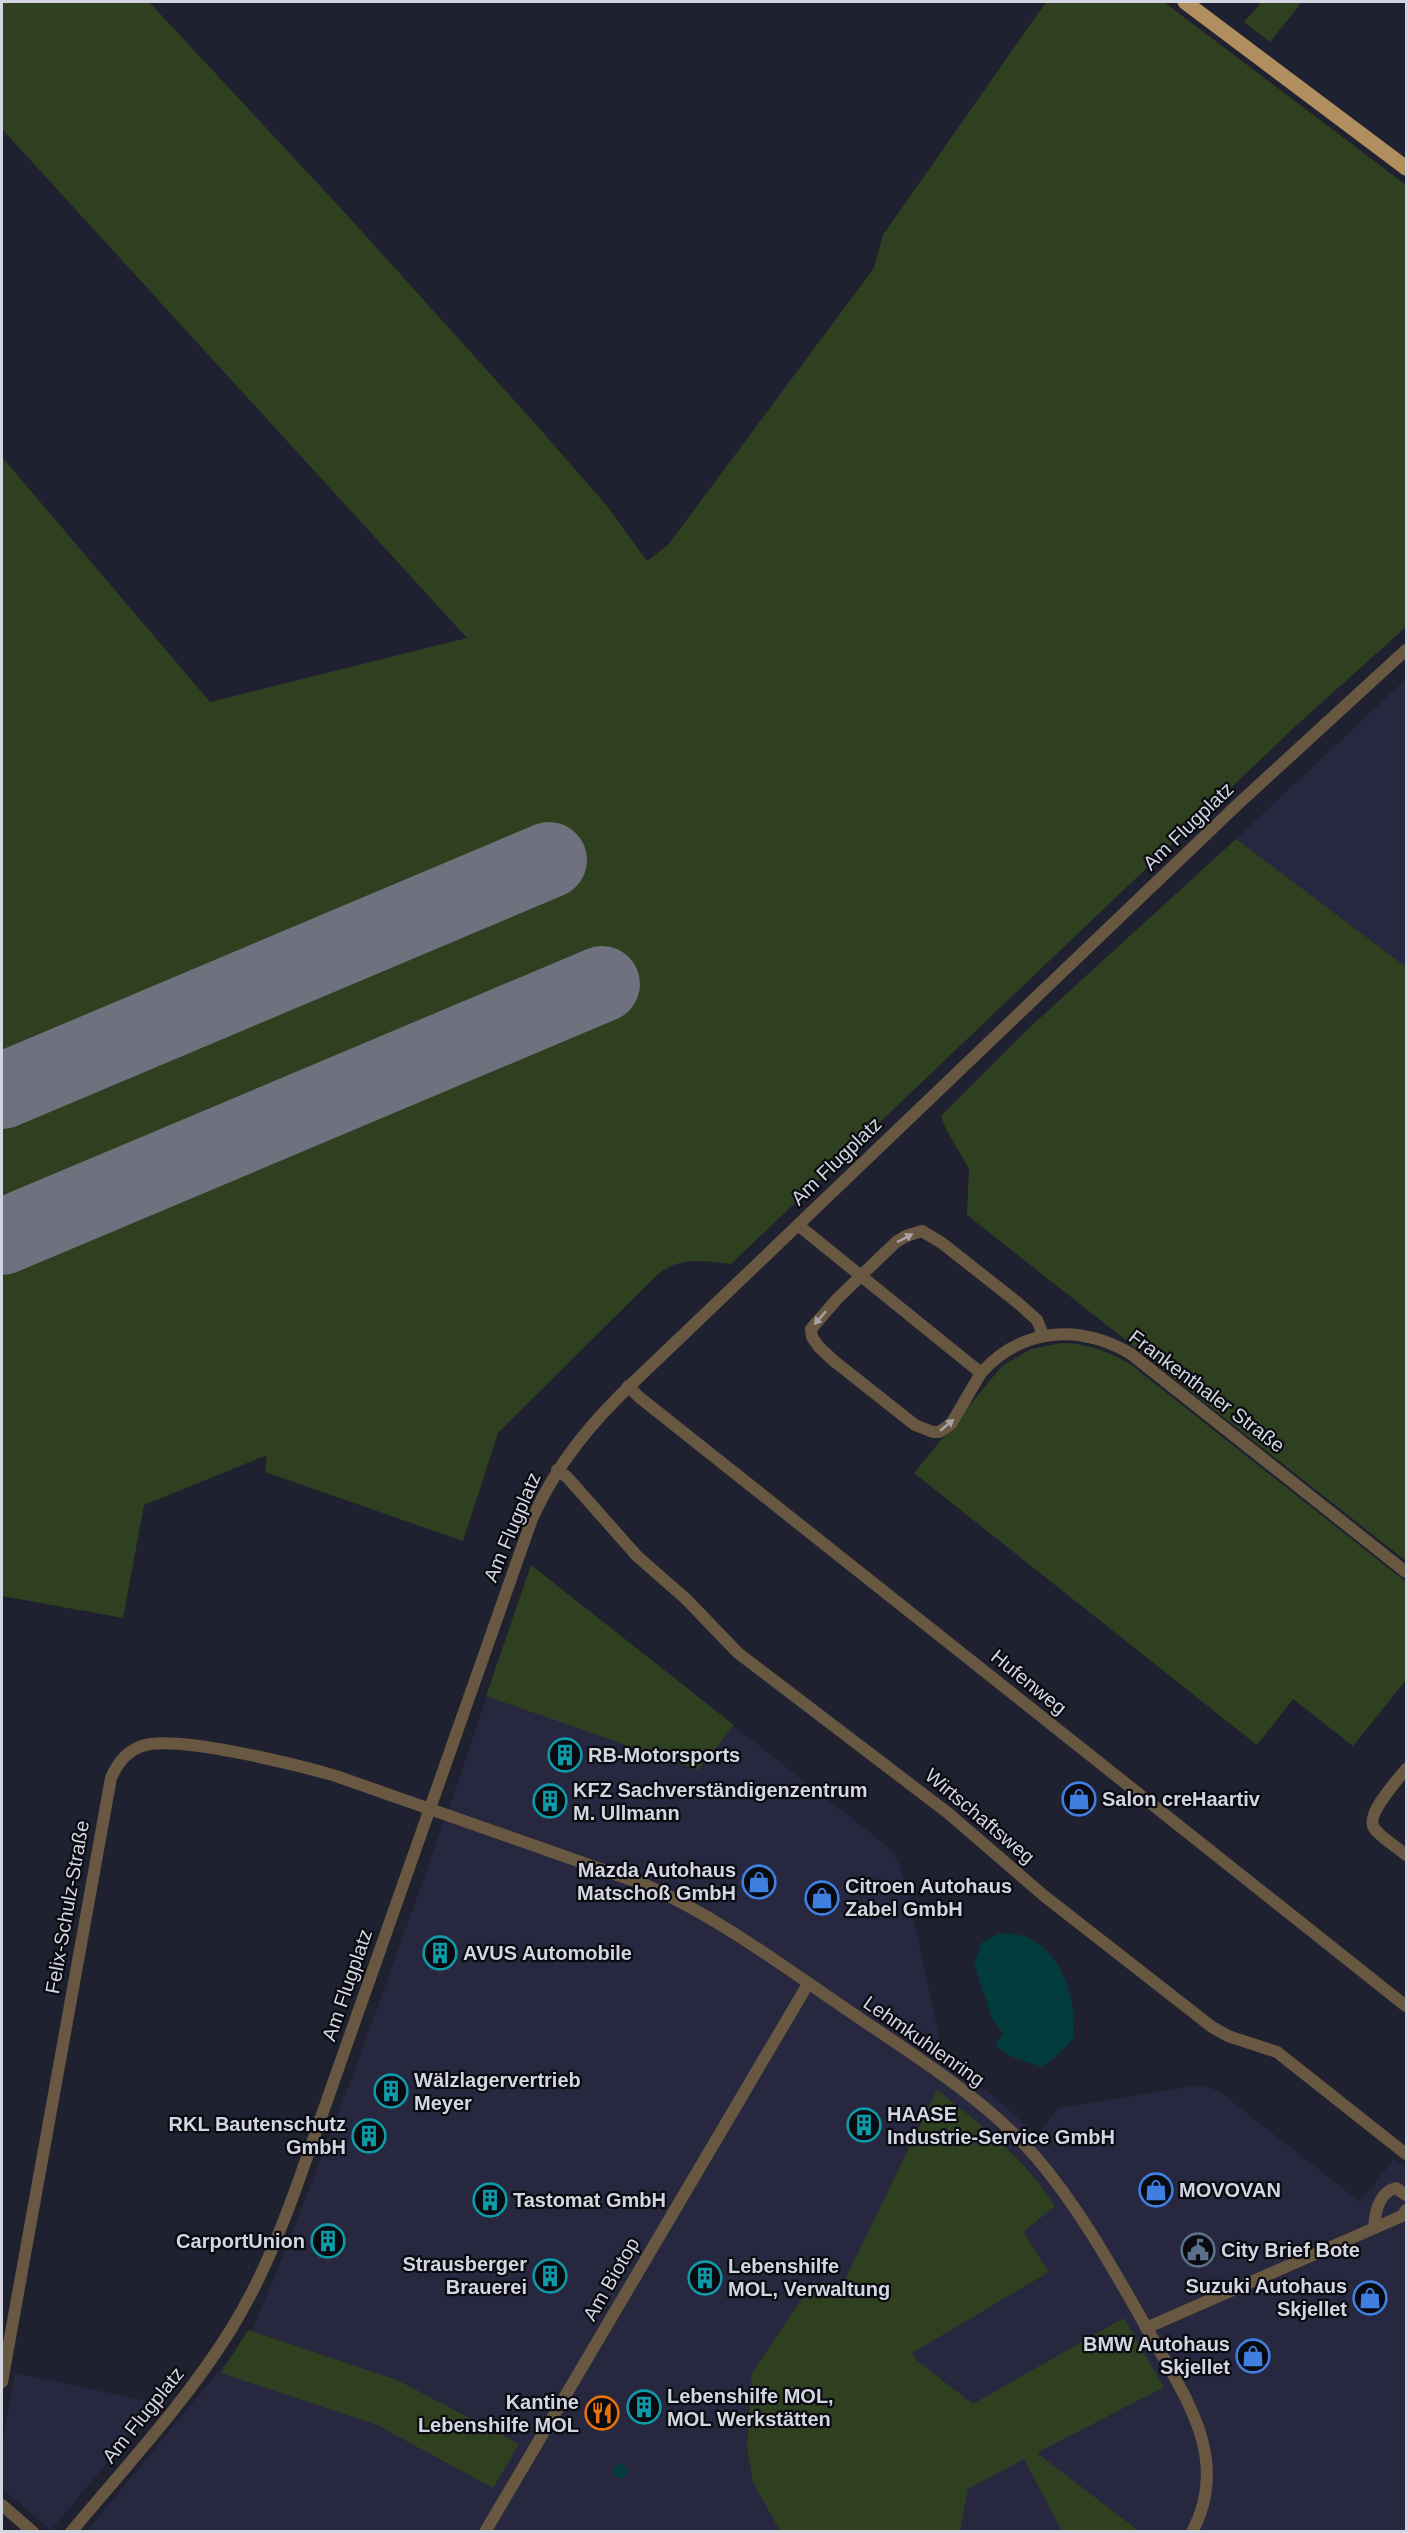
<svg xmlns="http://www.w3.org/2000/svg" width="1408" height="2533" font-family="Helvetica,sans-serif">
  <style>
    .built { fill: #27283f }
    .green { fill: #2e401f }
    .water { fill: #023c3d }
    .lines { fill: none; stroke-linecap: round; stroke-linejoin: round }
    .taxiway { stroke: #70717e; stroke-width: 30 }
    .runway { stroke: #70717e; stroke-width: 76 }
    .minor { stroke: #685841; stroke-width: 12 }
    .major { stroke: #b08e5e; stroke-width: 15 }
    .oneway { fill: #a8a3a0 }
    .labels { text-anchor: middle; stroke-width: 4.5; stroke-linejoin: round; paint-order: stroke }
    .street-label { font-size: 20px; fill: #d3d5e0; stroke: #0a0a11 }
    .poi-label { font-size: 20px; font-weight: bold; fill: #d3d5e0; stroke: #0a0a11; text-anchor: start }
  </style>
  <rect width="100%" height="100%" fill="#1f2030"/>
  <g class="built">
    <polygon points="1406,679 1406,975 1236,839"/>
    <polygon points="531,1567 878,1839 892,1852 900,1866 907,1889 944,2059 999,2101 1036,2135 1059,2108 1194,2086 1207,2086 1220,2092 1360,2202 1394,2159 1406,2168 1406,2531 86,2532 252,2331 286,2249 359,2059 449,1808"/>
    <polygon points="15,2373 157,2403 51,2530 2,2489 2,2446"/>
  </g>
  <g class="green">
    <path d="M2 2H149L347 215 539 428 607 506 647 561 668 545 874 268 883 235 1046 2H1164L1406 185V627L1300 722 731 1264C704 1261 681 1256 658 1274L498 1433 463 1541 265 1472 267 1455 144 1505 123 1618 2 1596V1263L530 1041 535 1053 616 1018 587 950 517 980 522 992 2 1211V457L210 702 467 638 2 129Z"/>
    <polygon points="1262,2 1302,2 1270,42 1244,22"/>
    <polygon points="1236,839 1406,967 1406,1561 967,1215 969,1169 946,1129 941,1116 1029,1028"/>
    <path d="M1061 1343C1088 1343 1107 1351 1130 1364L1406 1582V1680L1353 1746 1293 1699 1257 1745 914 1473 1002 1366 1031 1349Z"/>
    <polygon points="531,1565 734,1725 698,1770 486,1696"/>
    <path d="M937 2090C981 2124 1025 2159 1055 2206L1023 2232 1049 2272 912 2353 916 2360 973 2404 1124 2318 1164 2387 1037 2453 1139 2531H1062L1024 2459 968 2489 960 2531H780L753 2482 747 2447 752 2373 814 2281 839 2292Z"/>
    <polygon points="248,2330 397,2380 519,2444 493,2488 377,2425 221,2373"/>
  </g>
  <g class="water">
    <path d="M1000 1933C1007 1934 1017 1934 1024 1936 1052 1945 1071 1983 1073 2011 1074 2020 1073 2030 1073 2039L1059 2054 1042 2067 1010 2056 995 2045 1003 2034 992 2018 974 1965 981 1943Z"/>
    <circle cx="620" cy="2471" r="7"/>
  </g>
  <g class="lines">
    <polyline class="taxiway" points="2,1226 6,1236"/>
    <g class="runway">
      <polyline points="2,1091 549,860"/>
      <polyline points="2,1237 602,984"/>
    </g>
    <g class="minor">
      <path d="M798 1225 981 1373C1022 1327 1080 1324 1131 1354L1406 1572"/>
      <polyline points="981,1373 951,1424 939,1432 933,1432 915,1425 834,1361 819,1347 812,1337 811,1329 837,1299 896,1242 906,1236 922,1231 942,1243 1018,1303 1037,1320 1043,1335"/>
      <polyline points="628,1386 639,1397 1406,2006"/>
      <polyline points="557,1470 567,1477 637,1556 686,1599 738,1653 948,1813 1043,1895 1212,2027 1228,2036 1277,2052 1406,2154"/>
      <path d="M1406 1769C1398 1780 1365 1814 1374 1828 1381 1838 1397 1847 1406 1855"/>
      <path d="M1374 2228C1375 2212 1379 2192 1396 2188L1406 2195"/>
      <polyline points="1146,2328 1402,2216 1406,2210"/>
      <path d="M2 2382 111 1778C117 1764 127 1751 142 1746 175 1734 298 1765 336 1776L646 1885C719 1918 783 1966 849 2011 913 2055 983 2097 1035 2156 1084 2213 1119 2280 1157 2346 1190 2404 1229 2464 1192 2532"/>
      <polyline points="2,2505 33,2532"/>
      <path d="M71 2532C126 2466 185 2403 230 2331 260 2283 281 2230 300 2177L532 1519C557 1463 593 1420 638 1378L1237 805 1406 650"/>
      <polyline points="485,2532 808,1984"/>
    </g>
    <polyline class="major" points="1185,2 1406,168"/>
  </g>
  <defs><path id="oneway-solid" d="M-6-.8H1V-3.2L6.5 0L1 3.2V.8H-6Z" transform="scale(1.5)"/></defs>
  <g class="oneway">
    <use href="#oneway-solid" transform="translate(905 1238) rotate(-27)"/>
    <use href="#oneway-solid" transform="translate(820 1318) rotate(131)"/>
    <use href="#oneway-solid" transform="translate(947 1425) rotate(-40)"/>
  </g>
  <defs>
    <g id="building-ring" transform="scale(1.725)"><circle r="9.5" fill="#0a0a11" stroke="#0f9aa8" stroke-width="1.5"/><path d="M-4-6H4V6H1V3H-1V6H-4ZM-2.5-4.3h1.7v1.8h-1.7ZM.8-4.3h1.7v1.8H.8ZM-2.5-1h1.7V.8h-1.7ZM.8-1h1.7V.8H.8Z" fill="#0f9aa8"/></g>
    <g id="shop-ring" transform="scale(1.725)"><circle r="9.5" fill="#0a0a11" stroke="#3f7fe0" stroke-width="1.5"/><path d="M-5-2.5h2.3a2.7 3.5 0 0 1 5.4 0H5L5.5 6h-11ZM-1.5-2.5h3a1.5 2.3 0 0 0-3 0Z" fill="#3f7fe0"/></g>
    <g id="civic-ring" transform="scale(1.725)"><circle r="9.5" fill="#0a0a11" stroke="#5c6f8a" stroke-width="1.5"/><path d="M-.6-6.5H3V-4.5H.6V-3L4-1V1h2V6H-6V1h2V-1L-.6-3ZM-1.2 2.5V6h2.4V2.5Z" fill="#5c6f8a"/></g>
    <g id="restaurant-ring" transform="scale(1.725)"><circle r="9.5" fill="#0a0a11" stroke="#e8710a" stroke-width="1.5"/><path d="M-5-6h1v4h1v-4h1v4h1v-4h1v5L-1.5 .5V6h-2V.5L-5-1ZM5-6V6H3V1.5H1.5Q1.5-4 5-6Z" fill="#e8710a"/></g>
  </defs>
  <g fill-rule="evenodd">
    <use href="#building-ring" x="565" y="1755"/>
    <use href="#shop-ring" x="1079" y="1799"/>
    <use href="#building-ring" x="550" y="1801"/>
    <use href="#shop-ring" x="759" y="1882"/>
    <use href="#shop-ring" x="822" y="1898"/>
    <use href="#building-ring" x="440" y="1953"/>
    <use href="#building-ring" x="391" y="2091"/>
    <use href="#building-ring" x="864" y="2125"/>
    <use href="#building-ring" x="369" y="2136"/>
    <use href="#shop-ring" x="1156" y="2190"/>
    <use href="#building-ring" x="490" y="2200"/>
    <use href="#building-ring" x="328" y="2241"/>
    <use href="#civic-ring" x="1198" y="2250"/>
    <use href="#building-ring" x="550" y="2276"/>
    <use href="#building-ring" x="705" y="2278"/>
    <use href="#shop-ring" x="1370" y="2298"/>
    <use href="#shop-ring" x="1253" y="2356"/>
    <use href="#building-ring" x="644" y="2407"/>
    <use href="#restaurant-ring" x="602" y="2413"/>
  </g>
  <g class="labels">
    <g class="street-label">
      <text transform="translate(1188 826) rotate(-44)" y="7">Am Flugplatz</text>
      <text transform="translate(836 1161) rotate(-44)" y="7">Am Flugplatz</text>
      <text transform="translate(1207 1391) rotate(37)" y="7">Frankenthaler Straße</text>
      <text transform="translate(512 1527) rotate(-67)" y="7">Am Flugplatz</text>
      <text transform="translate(1029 1682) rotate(39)" y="7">Hufenweg</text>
      <text transform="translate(980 1816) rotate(40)" y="7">Wirtschaftsweg</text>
      <text transform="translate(67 1907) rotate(-80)" y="7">Felix-Schulz-Straße</text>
      <text transform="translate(347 1985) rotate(-71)" y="7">Am Flugplatz</text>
      <text transform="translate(924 2041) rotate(35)" y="7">Lehmkuhlenring</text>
      <text transform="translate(611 2279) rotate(-60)" y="7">Am Biotop</text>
      <text transform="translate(143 2415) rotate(-51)" y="7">Am Flugplatz</text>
    </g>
    <g class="poi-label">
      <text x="588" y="1762">RB-Motorsports</text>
      <text x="573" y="1797">KFZ Sachverständigenzentrum<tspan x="573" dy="23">M. Ullmann</tspan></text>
      <text x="1102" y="1806">Salon creHaartiv</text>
      <text x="736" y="1877" text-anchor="end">Mazda Autohaus<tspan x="736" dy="23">Matschoß GmbH</tspan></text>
      <text x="845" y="1893">Citroen Autohaus<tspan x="845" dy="23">Zabel GmbH</tspan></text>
      <text x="463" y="1960">AVUS Automobile</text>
      <text x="414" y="2087">Wälzlagervertrieb<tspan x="414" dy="23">Meyer</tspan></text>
      <text x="887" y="2121">HAASE<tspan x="887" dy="23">Industrie-Service GmbH</tspan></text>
      <text x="346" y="2131" text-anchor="end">RKL Bautenschutz<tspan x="346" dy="23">GmbH</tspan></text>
      <text x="1179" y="2197">MOVOVAN</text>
      <text x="513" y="2207">Tastomat GmbH</text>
      <text x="305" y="2248" text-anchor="end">CarportUnion</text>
      <text x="1221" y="2257">City Brief Bote</text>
      <text x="527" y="2271" text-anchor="end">Strausberger<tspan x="527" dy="23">Brauerei</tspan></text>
      <text x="728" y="2273">Lebenshilfe<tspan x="728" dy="23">MOL, Verwaltung</tspan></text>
      <text x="1347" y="2293" text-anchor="end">Suzuki Autohaus<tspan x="1347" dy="23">Skjellet</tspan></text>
      <text x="1230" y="2351" text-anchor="end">BMW Autohaus<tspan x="1230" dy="23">Skjellet</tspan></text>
      <text x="667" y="2403">Lebenshilfe MOL,<tspan x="667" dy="23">MOL Werkstätten</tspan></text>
      <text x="579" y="2409" text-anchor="end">Kantine<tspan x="579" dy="23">Lebenshilfe MOL</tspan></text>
    </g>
  </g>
  <rect width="1408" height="2533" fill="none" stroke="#d3d5e0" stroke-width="6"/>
</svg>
